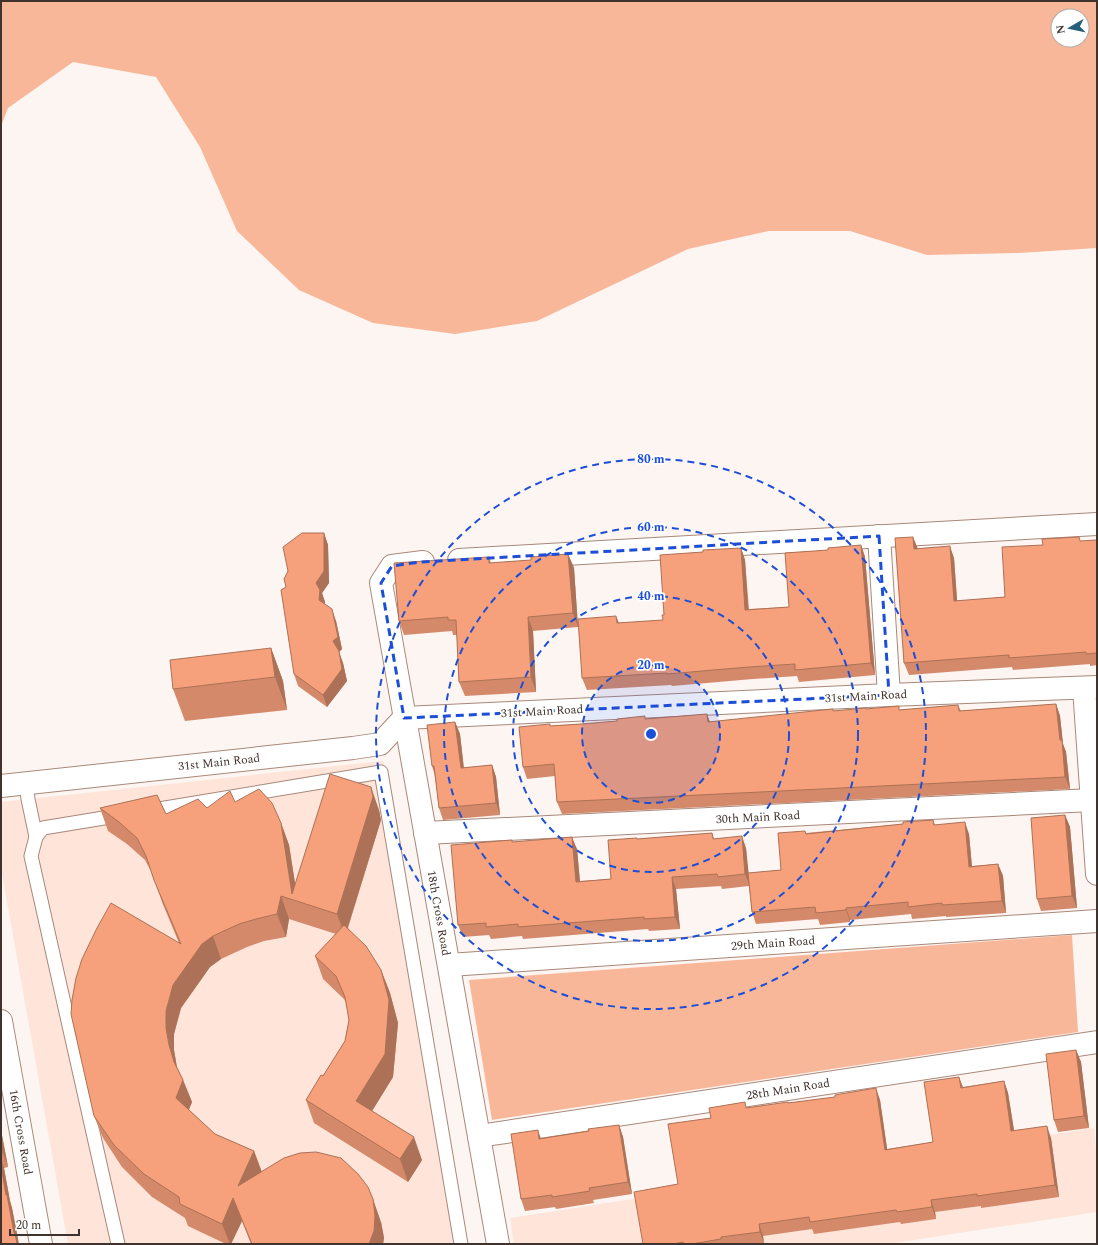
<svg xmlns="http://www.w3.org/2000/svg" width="1098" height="1245" font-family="Spectral,serif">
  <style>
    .built { fill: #fee4d9 }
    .green { fill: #f9b799; fill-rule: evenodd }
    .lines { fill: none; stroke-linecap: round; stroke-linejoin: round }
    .service-casing { stroke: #a8887a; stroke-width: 15 }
    .minor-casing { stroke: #a8887a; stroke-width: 24 }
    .service { stroke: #fff; stroke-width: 13 }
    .minor { stroke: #fff; stroke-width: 22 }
    .wall { fill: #d48a6a }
    .shaded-wall { fill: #ac7156 }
    .building { fill: #f6a17b; stroke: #ac7156 }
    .marked { fill: none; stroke: #1d4ed8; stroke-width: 3; stroke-dasharray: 8 5; stroke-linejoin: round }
    .ring { fill: none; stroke: #1d4ed8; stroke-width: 2; stroke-dasharray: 7 5 }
    .labels { text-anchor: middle; stroke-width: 3.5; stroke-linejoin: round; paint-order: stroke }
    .street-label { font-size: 12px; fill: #40332d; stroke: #fff }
    .centre { fill: #1d4ed8; stroke: #fff; stroke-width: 2 }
    .ring-label { font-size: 12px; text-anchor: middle; font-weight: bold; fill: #1d4ed8; stroke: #fff; stroke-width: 3.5; stroke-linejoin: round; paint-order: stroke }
  </style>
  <rect width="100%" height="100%" fill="#fdf5f2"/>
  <g class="built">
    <polygon points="383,761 468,1244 68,1244 1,868 1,802"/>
    <polygon points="1094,1128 1097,1160 1097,1212 888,1244 514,1244 510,1218"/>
  </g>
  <g class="green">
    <path d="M1 1H1097V248L1019 253 927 255 850 231H769L688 249 537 321 455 334 373 323 299 290 237 231 200 147 156 77 73 62 8 108 1 126ZM1058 16H1082V40H1058Z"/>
    <polygon points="1072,935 1078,1032 492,1120 469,980"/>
  </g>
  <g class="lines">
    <g class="service-casing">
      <g id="service">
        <polyline points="26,783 28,799 36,837"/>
        <polyline points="147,811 381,772 461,1244"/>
        <polyline points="118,1244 31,856 36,837 43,828 122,815"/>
      </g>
    </g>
    <g class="minor-casing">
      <g id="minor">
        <polyline points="879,536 889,695"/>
        <polyline points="459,560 1097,524"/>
        <polyline points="423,562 392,566 381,583 498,1244"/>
        <polyline points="1084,688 1097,874"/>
        <polyline points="1,786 353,748 380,744 404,718 889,695 1097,687"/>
        <polyline points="425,833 1092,800"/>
        <polyline points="449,965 1097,921"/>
        <polyline points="1,1021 41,1244"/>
        <polyline points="479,1136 1097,1042"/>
      </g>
    </g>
    <use href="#service" class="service"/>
    <use href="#minor" class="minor"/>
  </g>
  <g class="wall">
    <polygon points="324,533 328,545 329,583 322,593 325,602 325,604 336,621 342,649 339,652 343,663 347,681 327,707 298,686 294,674 286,587"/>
    <polygon points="913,537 917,549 954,558 957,601 1005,597 1043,545 1097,540 1097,665 1090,666 1090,664 1013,670 1012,667 909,675 904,663"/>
    <polygon points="861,545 865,557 875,675 799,682 797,676 753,679 672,686 671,685 587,690 582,678 619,623 663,620 703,552 741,548 745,560 749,609 789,607 828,550"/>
    <polygon points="568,554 574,568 578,627 533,631 536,692 465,696 459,682 457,635 453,635 452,631 404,635 399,621 489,557 491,563 531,560"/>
    <polygon points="271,648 283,681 287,710 185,721 173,689"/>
    <polygon points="1056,704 1060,716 1063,744 1066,752 1070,789 562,814 557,802 555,776 527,779 523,767 551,726 646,719 707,714 710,722 834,711 866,709 900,710 958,705 961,711"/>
    <polygon points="455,722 460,734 464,768 492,765 496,777 500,815 443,820 439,808 435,776 432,766"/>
    <polygon points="235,802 281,823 289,845 295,884 379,810 381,820 348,928 381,970 390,993 398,1023 393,1077 372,1111 422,1160 408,1182 314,1123 306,1100 323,1076 345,1041 349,1020 346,1003 344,999 323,979 315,956 336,934 289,919 286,937 264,941 247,947 221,959 210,967 181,1008 174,1034 174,1050 177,1067 183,1080 192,1102 189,1110 215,1134 254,1151 262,1172 381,1222 384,1238 383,1244 251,1244 242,1221 231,1244 226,1244 188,1226 185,1218 152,1197 122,1167 103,1138 94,1116 179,943 162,902 152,873 145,860 127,844 108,831 100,808 166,814 207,808"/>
    <polygon points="1065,815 1070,827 1077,908 1041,911 1037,899"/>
    <polygon points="933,820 935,825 969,834 972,866 998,864 1003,876 1006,913 946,917 946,916 912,919 911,914 850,920 850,922 820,925 818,919 756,924 752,912 749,886 722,889 721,886 676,889 680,929 649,931 648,929 523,939 522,936 491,939 489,935 463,937 458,925 513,842 577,849 580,881 611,879 638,839 712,833 714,839 746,848 748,873 781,870 806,833 903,824"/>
    <polygon points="1076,1050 1081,1062 1089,1128 1058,1132 1054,1120"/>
    <polygon points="959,1077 963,1087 1004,1081 1008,1093 1014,1130 1051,1138 1059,1197 981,1208 981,1206 935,1212 936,1219 901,1224 900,1222 814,1234 812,1229 763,1236 764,1244 643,1244 678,1184 711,1118 747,1108 789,1103 880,1100 887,1149 933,1142"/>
    <polygon points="619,1125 623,1137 632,1194 593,1200 594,1203 556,1209 555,1207 525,1211 521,1199 541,1139 589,1131"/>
    <polygon points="1,1130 8,1167 4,1168 10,1201 12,1208 18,1239 1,1244"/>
  </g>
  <g class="shaded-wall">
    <polygon points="324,533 328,545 329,583 322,593 325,602 324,612 319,600 316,583"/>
    <polygon points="913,537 918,549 914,549"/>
    <polygon points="861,545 865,557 875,675 871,663"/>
    <polygon points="950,546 954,558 958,613 954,601"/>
    <polygon points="741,548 745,560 749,622 745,610"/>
    <polygon points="568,554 574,568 578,627 573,613"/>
    <polygon points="332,609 336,621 342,649 339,652 343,663 347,681 327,707 323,695 333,641"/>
    <polygon points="616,616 621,628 617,623"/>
    <polygon points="528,617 533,631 536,692 531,677"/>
    <polygon points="271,648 283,681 287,710 275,677"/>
    <polygon points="1056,704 1060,716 1063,744 1066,752 1070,789 1065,777 1060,740"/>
    <polygon points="707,714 711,726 708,722"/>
    <polygon points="455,722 460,734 465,780 461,768"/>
    <polygon points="492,765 496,777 500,815 496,803"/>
    <polygon points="371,787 379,810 381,820 345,936 337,914"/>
    <polygon points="1065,815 1070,827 1077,908 1072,896"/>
    <polygon points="965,822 969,834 973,879 969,867"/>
    <polygon points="281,823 289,845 298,902 292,894"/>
    <polygon points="742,836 746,848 750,886 745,874"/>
    <polygon points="572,837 577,849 581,894 576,882"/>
    <polygon points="998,864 1003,876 1006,913 1002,901"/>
    <polygon points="672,877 676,889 680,929 675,917"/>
    <polygon points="281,896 289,919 286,937 277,914"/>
    <polygon points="846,908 850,920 850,922 846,910"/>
    <polygon points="213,936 221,959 210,967 181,1008 174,1034 174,1050 177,1068 183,1080 192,1102 184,1120 176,1098 174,1062 169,1045 166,1028 166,1011 173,985 202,944"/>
    <polygon points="381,970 390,993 398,1023 393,1077 364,1124 356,1101"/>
    <polygon points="1076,1050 1081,1062 1089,1128 1084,1116"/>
    <polygon points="959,1077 963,1089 961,1088"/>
    <polygon points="1004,1081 1008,1093 1016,1143 1011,1131"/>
    <polygon points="876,1088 880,1100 889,1162 885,1150"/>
    <polygon points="619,1125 623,1137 632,1194 628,1182"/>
    <polygon points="1047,1126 1051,1138 1059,1197 1055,1185"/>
    <polygon points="1,1130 8,1167 3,1153 1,1142"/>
    <polygon points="538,1130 542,1142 539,1139"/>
    <polygon points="414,1137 422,1160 408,1182 400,1159"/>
    <polygon points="254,1151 262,1173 238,1186"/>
    <polygon points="1,1159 4,1168 10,1201 12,1208 18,1239 19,1244 17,1244 14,1233 6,1195 1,1166"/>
    <polygon points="233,1198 242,1221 231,1244 230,1244 222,1224"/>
    <polygon points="373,1199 381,1222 384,1238 383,1244 369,1244"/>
    <polygon points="931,1200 935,1212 936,1219 932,1207"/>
    <polygon points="759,1224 763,1236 764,1244 760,1232"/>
  </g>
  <g class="building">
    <polygon points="302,533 324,533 324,571 316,583 320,590 319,600 332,609 338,637 333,641 339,651 342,669 323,695 294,674 281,590 286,587 284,579 288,571 283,547"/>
    <polygon points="913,537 914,549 950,546 954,601 1005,597 1002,547 1043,545 1042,539 1079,537 1080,541 1097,540 1097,653 1086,654 1086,652 1009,658 1009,655 904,663 895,538"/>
    <polygon points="861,545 871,663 795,670 795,664 749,667 667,674 667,673 582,678 578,619 616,616 617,623 663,620 662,615 664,615 660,555 703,552 703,550 741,548 745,610 789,607 785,553 828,550 828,548"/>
    <polygon points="568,554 573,613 528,617 531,677 459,682 456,620 448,620 448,617 399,621 394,563 489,557 489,563 531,560 531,557"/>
    <polygon points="271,648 275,677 173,689 170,660"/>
    <polygon points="1056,704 1060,740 1062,740 1065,777 557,802 554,764 523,767 519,727 550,724 550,726 582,724 617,721 617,719 645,716 645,719 707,714 708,722 833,709 833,711 866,708 866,709 899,706 899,710 958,705 959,711"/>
    <polygon points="455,722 461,768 492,765 496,803 439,808 434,766 432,766 427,725"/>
    <polygon points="330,774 371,787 373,797 337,914 281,896 277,914 256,919 239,924 213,936 202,944 173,985 166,1011 166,1028 169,1045 174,1062 183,1080 176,1098 215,1134 254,1151 238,1186 284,1158 300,1153 316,1152 341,1158 358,1174 368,1187 373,1199 375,1216 374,1231 369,1244 252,1244 233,1198 222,1224 180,1204 179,1197 144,1174 114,1145 94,1116 71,1014 72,1000 76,978 82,959 97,928 111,903 181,944 154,880 146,856 137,838 119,822 100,808 157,795 166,814 198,799 207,808 230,791 235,802 259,789 272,803 281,823 292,894"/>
    <polygon points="1065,815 1072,896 1037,899 1031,818"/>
    <polygon points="933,820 934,825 965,822 969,867 998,864 1002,901 942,905 942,903 908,907 908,902 846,908 846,910 816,913 815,907 752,912 748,873 781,870 778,833 805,831 806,834 903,824 903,822"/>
    <polygon points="712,833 713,839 742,836 745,874 718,877 717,874 672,877 675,917 644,919 644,917 518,927 518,924 486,927 486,923 458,925 451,845 512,840 512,842 572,837 576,882 611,879 608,840 637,838 637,839"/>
    <polygon points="344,925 366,946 381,970 389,1000 385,1054 356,1101 414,1137 400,1159 306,1100 321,1075 323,1076 345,1041 349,1020 345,997 336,976 315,956"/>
    <polygon points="1076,1050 1084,1116 1054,1120 1046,1054"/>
    <polygon points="959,1077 961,1088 1004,1081 1011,1131 1047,1126 1055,1185 977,1196 977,1194 931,1200 932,1207 897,1212 896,1210 810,1222 809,1217 759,1224 760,1232 721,1237 721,1239 692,1244 684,1244 683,1242 673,1244 643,1244 634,1192 678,1184 668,1124 711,1118 709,1108 745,1102 746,1108 788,1102 788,1103 835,1097 835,1095 876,1088 885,1150 933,1142 924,1082"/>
    <polygon points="619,1125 628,1182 589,1188 590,1191 552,1197 552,1195 521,1199 511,1134 538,1130 539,1139 589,1131 588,1129"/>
    <polygon points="1,1142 3,1153 1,1153"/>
    <polygon points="1,1166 6,1195 7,1195 14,1233 15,1233 17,1244 1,1244"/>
  </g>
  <path class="marked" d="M879 536 889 695 404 718 381 583 392 566 420 562Z"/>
  <circle cx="651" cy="734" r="69" fill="#1d4ed8" fill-opacity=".12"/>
  <g class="ring">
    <circle cx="651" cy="734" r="69"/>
    <circle cx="651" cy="734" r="138"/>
    <circle cx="651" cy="734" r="207"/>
    <circle cx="651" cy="734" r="275"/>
  </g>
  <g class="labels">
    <g class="street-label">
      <text transform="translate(866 696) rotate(-3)" y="4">31st Main Road</text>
      <text transform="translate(542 711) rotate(-3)" y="4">31st Main Road</text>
      <text transform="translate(219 762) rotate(-6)" y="4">31st Main Road</text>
      <text transform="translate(758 817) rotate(-3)" y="4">30th Main Road</text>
      <text transform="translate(439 913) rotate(80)" y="4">18th Cross Road</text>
      <text transform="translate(773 943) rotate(-4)" y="4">29th Main Road</text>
      <text transform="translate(788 1089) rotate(-9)" y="4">28th Main Road</text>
      <text transform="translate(21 1132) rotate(80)" y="4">16th Cross Road</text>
    </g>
  </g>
  <circle cx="651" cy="734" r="6" class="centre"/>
  <g class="ring-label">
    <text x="651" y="463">80 m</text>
    <text x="651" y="531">60 m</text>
    <text x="651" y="600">40 m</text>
    <text x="651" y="669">20 m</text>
  </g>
  <rect width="1098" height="1245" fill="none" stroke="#40332d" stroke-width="4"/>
  <g transform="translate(1070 28) rotate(261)"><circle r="19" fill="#ffffff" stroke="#b3adab"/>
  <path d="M0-3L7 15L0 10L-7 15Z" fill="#245f77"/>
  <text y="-6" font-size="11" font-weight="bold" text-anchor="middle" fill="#40332d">N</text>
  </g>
  <path d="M10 1229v6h69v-6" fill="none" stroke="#40332d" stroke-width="2"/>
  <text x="16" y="1229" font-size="12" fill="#40332d" stroke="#ffffff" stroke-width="3" paint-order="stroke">20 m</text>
</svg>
